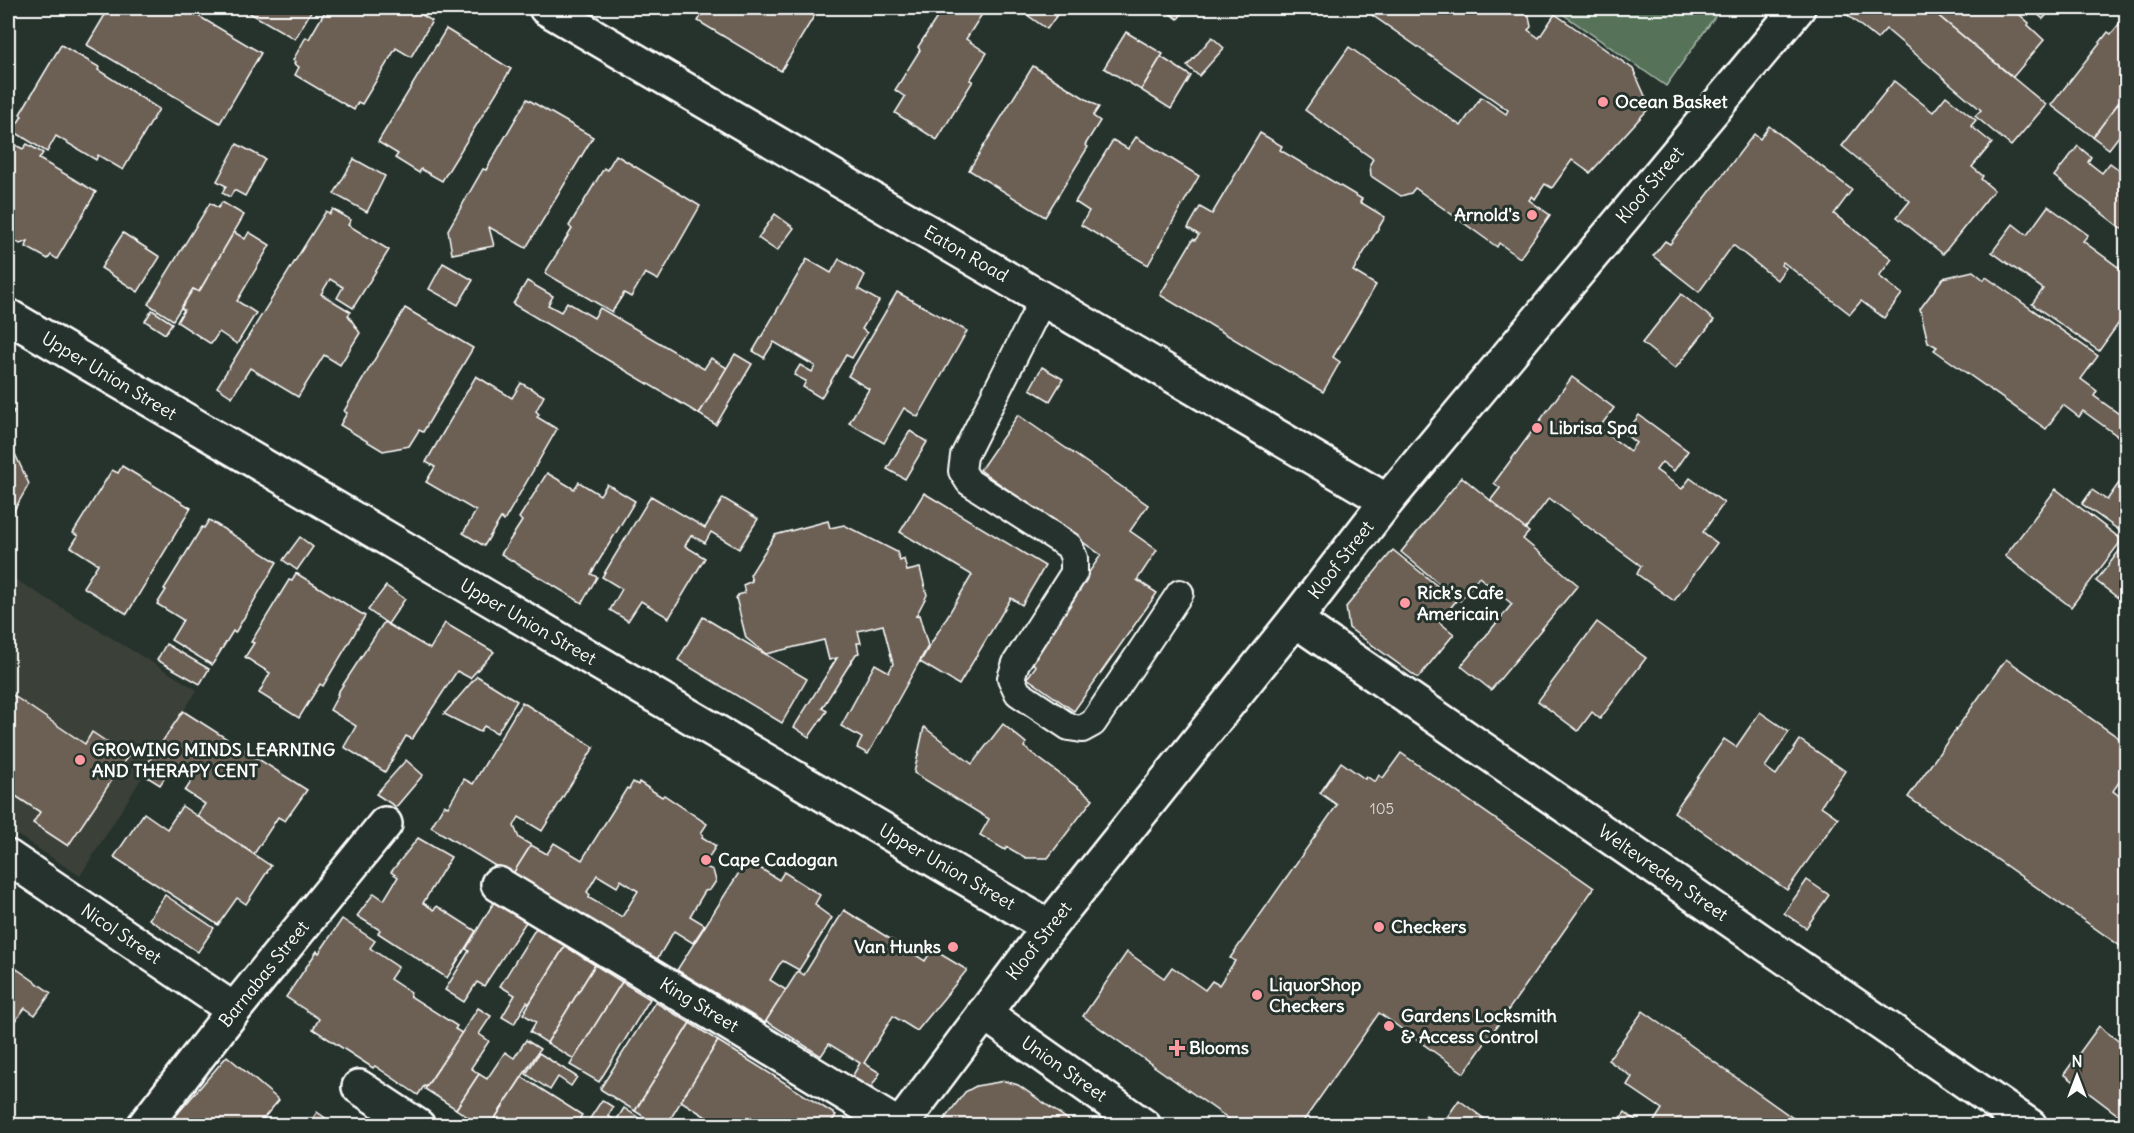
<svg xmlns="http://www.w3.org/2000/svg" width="2134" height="1133" font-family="Delius,sans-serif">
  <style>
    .built { fill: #3b4139 }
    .green { fill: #56735a; stroke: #aab9ac; stroke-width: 1.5 }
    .building { fill: #6c6155; stroke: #fff; stroke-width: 1.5; fill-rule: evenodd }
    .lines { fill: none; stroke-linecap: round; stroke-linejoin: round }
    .lane-casing { stroke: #fff; stroke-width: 30 }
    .street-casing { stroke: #fff; stroke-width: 38 }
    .secondary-casing { stroke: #fff; stroke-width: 38 }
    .lane { stroke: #26332d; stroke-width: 26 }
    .street { stroke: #26332d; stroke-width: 33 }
    .secondary { stroke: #26332d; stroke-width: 33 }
    .poi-dot { fill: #ff9aa2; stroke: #26332d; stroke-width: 2 }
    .labels { text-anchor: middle; stroke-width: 6; stroke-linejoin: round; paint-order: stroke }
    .number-label { font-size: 15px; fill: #dad8d4 }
    .poi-label { font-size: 18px; font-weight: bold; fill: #fff; stroke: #26332d; text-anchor: start }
    .street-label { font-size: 18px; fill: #fff; stroke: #26332d }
  </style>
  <rect width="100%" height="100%" fill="#26332d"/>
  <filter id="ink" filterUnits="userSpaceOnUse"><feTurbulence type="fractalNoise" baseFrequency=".0167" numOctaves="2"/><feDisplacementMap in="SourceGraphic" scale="12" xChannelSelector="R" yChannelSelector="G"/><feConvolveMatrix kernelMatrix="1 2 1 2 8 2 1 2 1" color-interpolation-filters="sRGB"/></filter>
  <g filter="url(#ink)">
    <polygon class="built" points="8,575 197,690 80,876 8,829"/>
    <polygon class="green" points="1554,8 1721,8 1666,86"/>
    <g class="building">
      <polygon points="109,8 185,8 261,53 220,123 87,45"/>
      <polygon points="241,8 313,8 295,39"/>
      <polygon points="327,8 404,8 411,12 413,9 432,21 411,57 396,48 362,104 358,102 354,110 295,75 299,67 294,64 295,62 293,60 306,37 309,39"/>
      <polygon points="706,8 819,8 781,71 698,21"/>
      <polygon points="823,8 836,8 833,13"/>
      <polygon points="943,8 986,8 966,39 987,53 970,80 973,81 937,140 895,113 905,97 895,90 920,50 918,47"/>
      <polygon points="1026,8 1062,8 1047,29 1023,12"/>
      <polygon points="1161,8 1186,8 1178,19"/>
      <polygon points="1377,8 1518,8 1529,16 1531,27 1528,30 1539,38 1555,14 1633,69 1650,107 1590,173 1572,160 1552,188 1545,184 1535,199 1532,196 1529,200 1550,215 1520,258 1499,243 1497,247 1415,188 1411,193 1401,196 1371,176 1370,164 1373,159 1305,110 1349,47 1461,126 1481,97 1506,114 1508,110 1372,15"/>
      <polygon points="1850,8 1929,8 2046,105 2011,146 1975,116 1981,110 1886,29 1877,39 1845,13"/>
      <polygon points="1929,8 2012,8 2029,23 2028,25 2044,40 2013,77"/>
      <polygon points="2030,8 2053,8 2043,19"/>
      <polygon points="2124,18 2126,20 2126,93 2093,137 2051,105 2108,32 2111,34"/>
      <polygon points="446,29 511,69 442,181 421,169 419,173 395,158 398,154 378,142"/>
      <polygon points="1126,32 1163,54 1141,90 1104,68"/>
      <polygon points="1212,37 1224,48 1199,76 1187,66"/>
      <polygon points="61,45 99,67 98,70 159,109 123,170 98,155 96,160 56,136 47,152 13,131 22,116 20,114"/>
      <polygon points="1161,57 1191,76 1171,109 1141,90"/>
      <polygon points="1033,66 1099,107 1093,116 1100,121 1085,145 1088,147 1045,217 969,170"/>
      <polygon points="1894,81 1933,112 1946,96 1976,120 1971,126 1992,143 1972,167 1983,176 1981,179 1994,190 1943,254 1897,217 1910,201 1842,146"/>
      <polygon points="527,99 593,137 526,248 489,227 494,246 452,254 448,230 483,169 486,170"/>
      <polygon points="2120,101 2126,107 2126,127 2109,149 2093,137"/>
      <polygon points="1769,126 1852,190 1834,214 1892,259 1879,276 1902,294 1884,318 1861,301 1850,314 1783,262 1781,265 1786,268 1777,280 1733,245 1699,292 1653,256 1665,241 1670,244 1754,134 1760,139"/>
      <polygon points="1260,133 1282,146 1280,150 1362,199 1360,202 1385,217 1353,271 1376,285 1333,357 1340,362 1323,392 1160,295 1193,239 1195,240 1199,235 1188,228 1200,207 1212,214"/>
      <polygon points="1136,137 1199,176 1148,265 1081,225 1089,211 1075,202 1113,140 1128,149"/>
      <polygon points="8,141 23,149 27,144 43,153 39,159 96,192 57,259 51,255 48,259 26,247 28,241 20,244 8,236"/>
      <polygon points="237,144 265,159 245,196 234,190 230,197 222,193 226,186 217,181"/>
      <polygon points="2078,146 2091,157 2088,162 2102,173 2110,163 2121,171 2126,163 2126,232 2054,176"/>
      <polygon points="616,155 700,206 658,280 645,273 631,297 624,293 612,312 545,273 572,229 569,226 604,168 607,170"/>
      <polygon points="354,159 385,176 367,212 334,194"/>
      <polygon points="222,202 244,215 199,292 193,289 173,320 148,304 210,203 218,208"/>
      <polygon points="2048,206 2088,235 2083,241 2126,273 2126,313 2099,351 2032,304 2043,289 1992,252 2013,224 2027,235"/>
      <polygon points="333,209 351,220 348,225 389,250 353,308 337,298 343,287 330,279 321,294 351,312 348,315 360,333 340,365 324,355 298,397 250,368 232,397 217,387 326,211 330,214"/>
      <polygon points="775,214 794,228 777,251 758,238"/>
      <polygon points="234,232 245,239 249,232 270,245 237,301 256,313 237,344 219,332 211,344 177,322 184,310 181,308 193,289 199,292"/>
      <polygon points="123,233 160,257 138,292 101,268"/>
      <polygon points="807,259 831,273 839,259 865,275 858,289 879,301 862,329 867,333 852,358 846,355 821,398 803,387 806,381 794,375 800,365 812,372 815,366 774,342 764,358 753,351"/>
      <polygon points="443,263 473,280 458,305 429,289"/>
      <polygon points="1973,271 1984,280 1986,277 2098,356 2081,379 2097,391 2094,396 2126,419 2126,442 2083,411 2079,417 2063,405 2046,429 1934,350 1937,347 1928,342 1920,309 1943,278"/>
      <polygon points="527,281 553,296 548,305 561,312 567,302 594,318 600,308 704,369 711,358 727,368 699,414 513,304"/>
      <polygon points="897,292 967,331 918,417 904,408 884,443 849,423 869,389 848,376"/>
      <polygon points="1681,294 1714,320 1675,369 1642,343"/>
      <polygon points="405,308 473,348 423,432 419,430 409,446 383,451 340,425 347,413 344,411"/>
      <polygon points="152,310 172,323 165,334 145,321"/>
      <polygon points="735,354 752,364 716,425 699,414"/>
      <polygon points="1042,367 1063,379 1050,401 1030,389"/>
      <polygon points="476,376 512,398 521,383 544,396 536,411 539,414 537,417 557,429 504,521 501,518 484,546 463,533 476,511 426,482 435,467 426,462"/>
      <polygon points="1572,377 1614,408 1599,428 1630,451 1636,443 1625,434 1639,415 1688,451 1674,471 1662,462 1656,470 1682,489 1690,478 1724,503 1703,532 1717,543 1674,601 1637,574 1641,566 1549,498 1525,530 1490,501 1500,488 1494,483"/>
      <polygon points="8,407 14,411 8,423"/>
      <polygon points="1018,415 1148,505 1130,531 1157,550 1137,580 1157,593 1074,711 1027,678 1036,666 1028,660 1101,555 980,470"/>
      <polygon points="910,431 927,442 905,479 887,469"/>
      <polygon points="8,439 29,484 8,521"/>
      <polygon points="122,466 191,508 127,614 83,587 98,564 71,547 78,536 73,533 112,470 118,473"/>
      <polygon points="547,473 574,489 579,482 600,495 607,484 635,501 591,574 597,577 582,603 501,554 522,521 519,518"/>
      <polygon points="1462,477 1529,532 1523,539 1578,585 1491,690 1461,666 1512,604 1479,577 1460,601 1401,552"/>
      <polygon points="2126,480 2126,535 2082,504 2092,490 2107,500 2119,483 2122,485"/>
      <polygon points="2056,489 2122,540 2071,607 2005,556"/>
      <polygon points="924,493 1045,566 1022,605 1011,598 959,685 920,662 972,575 900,532"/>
      <polygon points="651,496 705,528 723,498 758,519 739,549 711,532 705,543 691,535 685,546 705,558 669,618 641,601 628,621 610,610 622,589 602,577"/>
      <polygon points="209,520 277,562 235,633 233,631 212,665 171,640 183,620 157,604 166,590 164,589 202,527 204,528"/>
      <polygon points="828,521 830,528 844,525 897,552 900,561 904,559 907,571 920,568 927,595 916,616 919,615 928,646 868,754 857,748 862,738 841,726 875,664 889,672 893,664 883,625 858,631 861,643 857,643 859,653 856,654 822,708 827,711 809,737 794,727 837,658 829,660 824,640 766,654 746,638 736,598 738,595 745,593 743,585 752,581 750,575 775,535"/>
      <polygon points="300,537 313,547 297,570 283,560"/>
      <polygon points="2126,542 2126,604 2096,581"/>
      <polygon points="1393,550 1456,601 1439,622 1454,634 1418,678 1349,628 1346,607"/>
      <polygon points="296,573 365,616 323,686 320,684 299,718 259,693 270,673 245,657 254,643 251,642 289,580 292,581"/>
      <polygon points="386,586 405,599 388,624 368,610"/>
      <polygon points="703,617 807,679 782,723 678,660"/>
      <polygon points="384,622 430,649 445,623 494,652 470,678 457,671 412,739 406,736 385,772 344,747 356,726 330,710 338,695 337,694"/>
      <polygon points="1597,622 1646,658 1600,719 1592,712 1578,731 1538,701"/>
      <polygon points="166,644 209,669 200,684 157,660"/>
      <polygon points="2006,659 2126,743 2126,772 2113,791 2126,801 2126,950 1908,797"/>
      <polygon points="477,676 517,701 497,733 484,726 480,732 444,714"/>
      <polygon points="8,692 85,744 92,732 128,756 68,846 33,823 40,812 8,791"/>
      <polygon points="522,702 594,747 542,831 519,817 514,826 519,838 531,845 514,873 504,867 502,870 431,827 444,805 448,807 464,779 473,784"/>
      <polygon points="183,711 307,790 285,821 278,817 254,854 197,816 205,804 185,791 193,779 173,765 160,785 141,773"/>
      <polygon points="1760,712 1789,732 1765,767 1776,775 1800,740 1845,771 1821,806 1838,818 1787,890 1674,812 1724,739 1736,747"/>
      <polygon points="1003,724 1026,743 1024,747 1093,799 1048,858 1026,858 1007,847 1005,850 980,835 989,819 914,773 924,727 972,764"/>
      <polygon points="1401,753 1594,888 1464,1073 1379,1013 1300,1126 1239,1126 1083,1016 1127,952 1164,978 1172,967 1205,990 1212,981 1219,985 1235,961 1230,958 1337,805 1320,793 1341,762 1365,779 1366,776 1375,782 1379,775 1383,778"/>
      <polygon points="406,760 423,775 396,807 376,794"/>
      <path d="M633 782 638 785 639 782 662 797 664 795 707 824 701 833 703 835 702 837 716 846 703 866 713 870 716 881 710 890 705 891 690 916 705 925 693 943 674 931 656 961 512 875 531 845 547 854 554 843 582 860 627 788 629 789ZM597 875 617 887 621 880 638 891 622 917 589 898 590 895 587 892Z"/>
      <polygon points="182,806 271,866 246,904 237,898 218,925 114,857 144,813 167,829"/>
      <polygon points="418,838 451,857 423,903 434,910 437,906 476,931 447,978 378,933 380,930 357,916 374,893 384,900 398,877 391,872"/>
      <polygon points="747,860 779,880 784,872 820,895 815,904 818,906 817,907 832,918 799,970 783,961 779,965 770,980 786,990 765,1023 677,970"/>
      <polygon points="1807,880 1829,895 1806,928 1784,913"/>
      <polygon points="165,895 214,928 198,952 149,919"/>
      <polygon points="494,902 526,922 484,986 477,982 464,1002 445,990 469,951 466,949"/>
      <polygon points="844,910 925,961 932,949 967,970 917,1031 893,1016 864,1063 880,1073 867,1094 849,1082 860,1063 829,1044 821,1056 766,1021 798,971 804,975"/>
      <polygon points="342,919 375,941 370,948 398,967 390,979 411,993 410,996 457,1026 455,1029 462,1033 426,1087 424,1086 418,1095 375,1066 373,1068 313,1029 319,1019 286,997 317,951 319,953"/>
      <polygon points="536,928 565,946 529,1004 527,1002 514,1024 502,1017 515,995 500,986"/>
      <polygon points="565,946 595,965 547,1043 530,1032 536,1022 523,1014"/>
      <polygon points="595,965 622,982 574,1059 547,1043"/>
      <polygon points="14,967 51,993 35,1015 25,1008 8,1030 8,975"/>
      <polygon points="622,982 650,999 599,1082 570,1065"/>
      <polygon points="655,1002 690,1023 635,1111 600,1089"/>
      <polygon points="478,1008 491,1016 479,1034 489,1041 471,1068 479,1074 456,1109 425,1089"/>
      <polygon points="1643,1011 1804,1126 1651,1126 1662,1109 1627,1085 1632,1077 1608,1060"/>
      <polygon points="690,1023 718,1041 666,1126 658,1126 635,1111"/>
      <polygon points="2099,1026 2126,1047 2126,1121 2064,1074"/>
      <polygon points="526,1040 540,1049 490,1126 481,1126 456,1109 479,1074 487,1079 505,1052 514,1058"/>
      <polygon points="718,1041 836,1115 829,1126 720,1126 681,1101"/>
      <polygon points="539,1053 577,1077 571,1086 558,1077 550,1090 526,1074"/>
      <polygon points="227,1056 279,1100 257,1126 167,1126"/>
      <polygon points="522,1077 582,1115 575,1126 490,1126"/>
      <polygon points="1005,1081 1018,1085 1077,1126 939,1126 965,1092 976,1086"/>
      <polygon points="602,1100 613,1107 608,1116 616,1121 624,1108 651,1126 585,1126"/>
      <polygon points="1459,1100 1494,1126 1441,1126"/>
      <polygon points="317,1112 337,1126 308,1126"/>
      <polygon points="1625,1112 1643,1126 1615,1126"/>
      <polygon points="1426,1115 1440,1126 1419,1126"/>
    </g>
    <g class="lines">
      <g class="lane-casing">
        <polyline id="lane" points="1043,299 964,456 962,471 969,482 1069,546 1074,558 1074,573 1016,663 1011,678 1018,693 1069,727 1082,729 1093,723 1180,593"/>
      </g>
      <g class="street-casing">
        <g id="street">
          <polyline points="546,8 1387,501"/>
          <polyline points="8,316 1049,927"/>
          <polyline points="1295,620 2030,1126"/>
          <polyline points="8,857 234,1010"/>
          <polyline points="498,884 899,1126"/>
          <polyline points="984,1013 1144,1126"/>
          <polyline points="359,1087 418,1126"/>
          <polyline points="144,1126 234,1010 385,824"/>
        </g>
      </g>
      <g class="secondary-casing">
        <polyline id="secondary" points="900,1126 1049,927 1295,620 1387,501 1798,8"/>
      </g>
      <use href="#lane" class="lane"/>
      <use href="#street" class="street"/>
      <use href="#secondary" class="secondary"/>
    </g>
  </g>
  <g class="poi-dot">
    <circle cx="1603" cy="102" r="6"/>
    <circle cx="1532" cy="215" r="6"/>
    <circle cx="1537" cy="428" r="6"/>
    <circle cx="1405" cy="603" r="6"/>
    <circle cx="80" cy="760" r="6"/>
    <circle cx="706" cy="860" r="6"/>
    <circle cx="1379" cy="927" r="6"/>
    <circle cx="953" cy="947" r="6"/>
    <circle cx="1257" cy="995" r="6"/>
    <circle cx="1389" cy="1026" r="6"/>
    <path d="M1174 1039h6v6h6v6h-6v6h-6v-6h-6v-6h6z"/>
  </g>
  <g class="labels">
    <g class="number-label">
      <text x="1382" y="814">105</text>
    </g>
    <g class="poi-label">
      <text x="1615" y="108">Ocean Basket</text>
      <text x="1520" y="221" text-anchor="end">Arnold's</text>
      <text x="1549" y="434">Librisa Spa</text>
      <text x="1417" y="599">Rick's Cafe<tspan x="1417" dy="21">Americain</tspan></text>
      <text x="92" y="756">GROWING MINDS LEARNING<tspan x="92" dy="21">AND THERAPY CENT</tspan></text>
      <text x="718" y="866">Cape Cadogan</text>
      <text x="1391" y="933">Checkers</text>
      <text x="941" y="953" text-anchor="end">Van Hunks</text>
      <text x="1269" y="991">LiquorShop<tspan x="1269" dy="21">Checkers</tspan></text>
      <text x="1401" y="1022">Gardens Locksmith<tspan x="1401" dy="21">&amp; Access Control</tspan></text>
      <text x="1189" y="1054">Blooms</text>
    </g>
    <g class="street-label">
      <text transform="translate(1650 185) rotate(-50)" y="6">Kloof Street</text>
      <text transform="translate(966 254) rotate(30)" y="6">Eaton Road</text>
      <text transform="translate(109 376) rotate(31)" y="6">Upper Union Street</text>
      <text transform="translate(1341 560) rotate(-52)" y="6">Kloof Street</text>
      <text transform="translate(528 622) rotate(30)" y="6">Upper Union Street</text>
      <text transform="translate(947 867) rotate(30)" y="6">Upper Union Street</text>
      <text transform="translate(1663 873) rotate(35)" y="6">Weltevreden Street</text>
      <text transform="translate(121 934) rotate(34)" y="6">Nicol Street</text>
      <text transform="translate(1039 941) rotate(-52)" y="6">Kloof Street</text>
      <text transform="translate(264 974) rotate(-51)" y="6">Barnabas Street</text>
      <text transform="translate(699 1005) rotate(31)" y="6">King Street</text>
      <text transform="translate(1064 1069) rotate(35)" y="6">Union Street</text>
    </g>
  </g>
  <rect width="2134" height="1133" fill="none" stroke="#26332d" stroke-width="30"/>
  <rect x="15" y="15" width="2104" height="1103" fill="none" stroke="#fff" stroke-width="2" filter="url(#ink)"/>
  <g transform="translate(2077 1076)" stroke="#26332d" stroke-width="4.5" paint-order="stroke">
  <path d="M0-4.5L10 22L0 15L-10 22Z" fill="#ffffff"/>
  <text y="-9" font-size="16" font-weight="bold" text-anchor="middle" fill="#ffffff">N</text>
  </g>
</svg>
